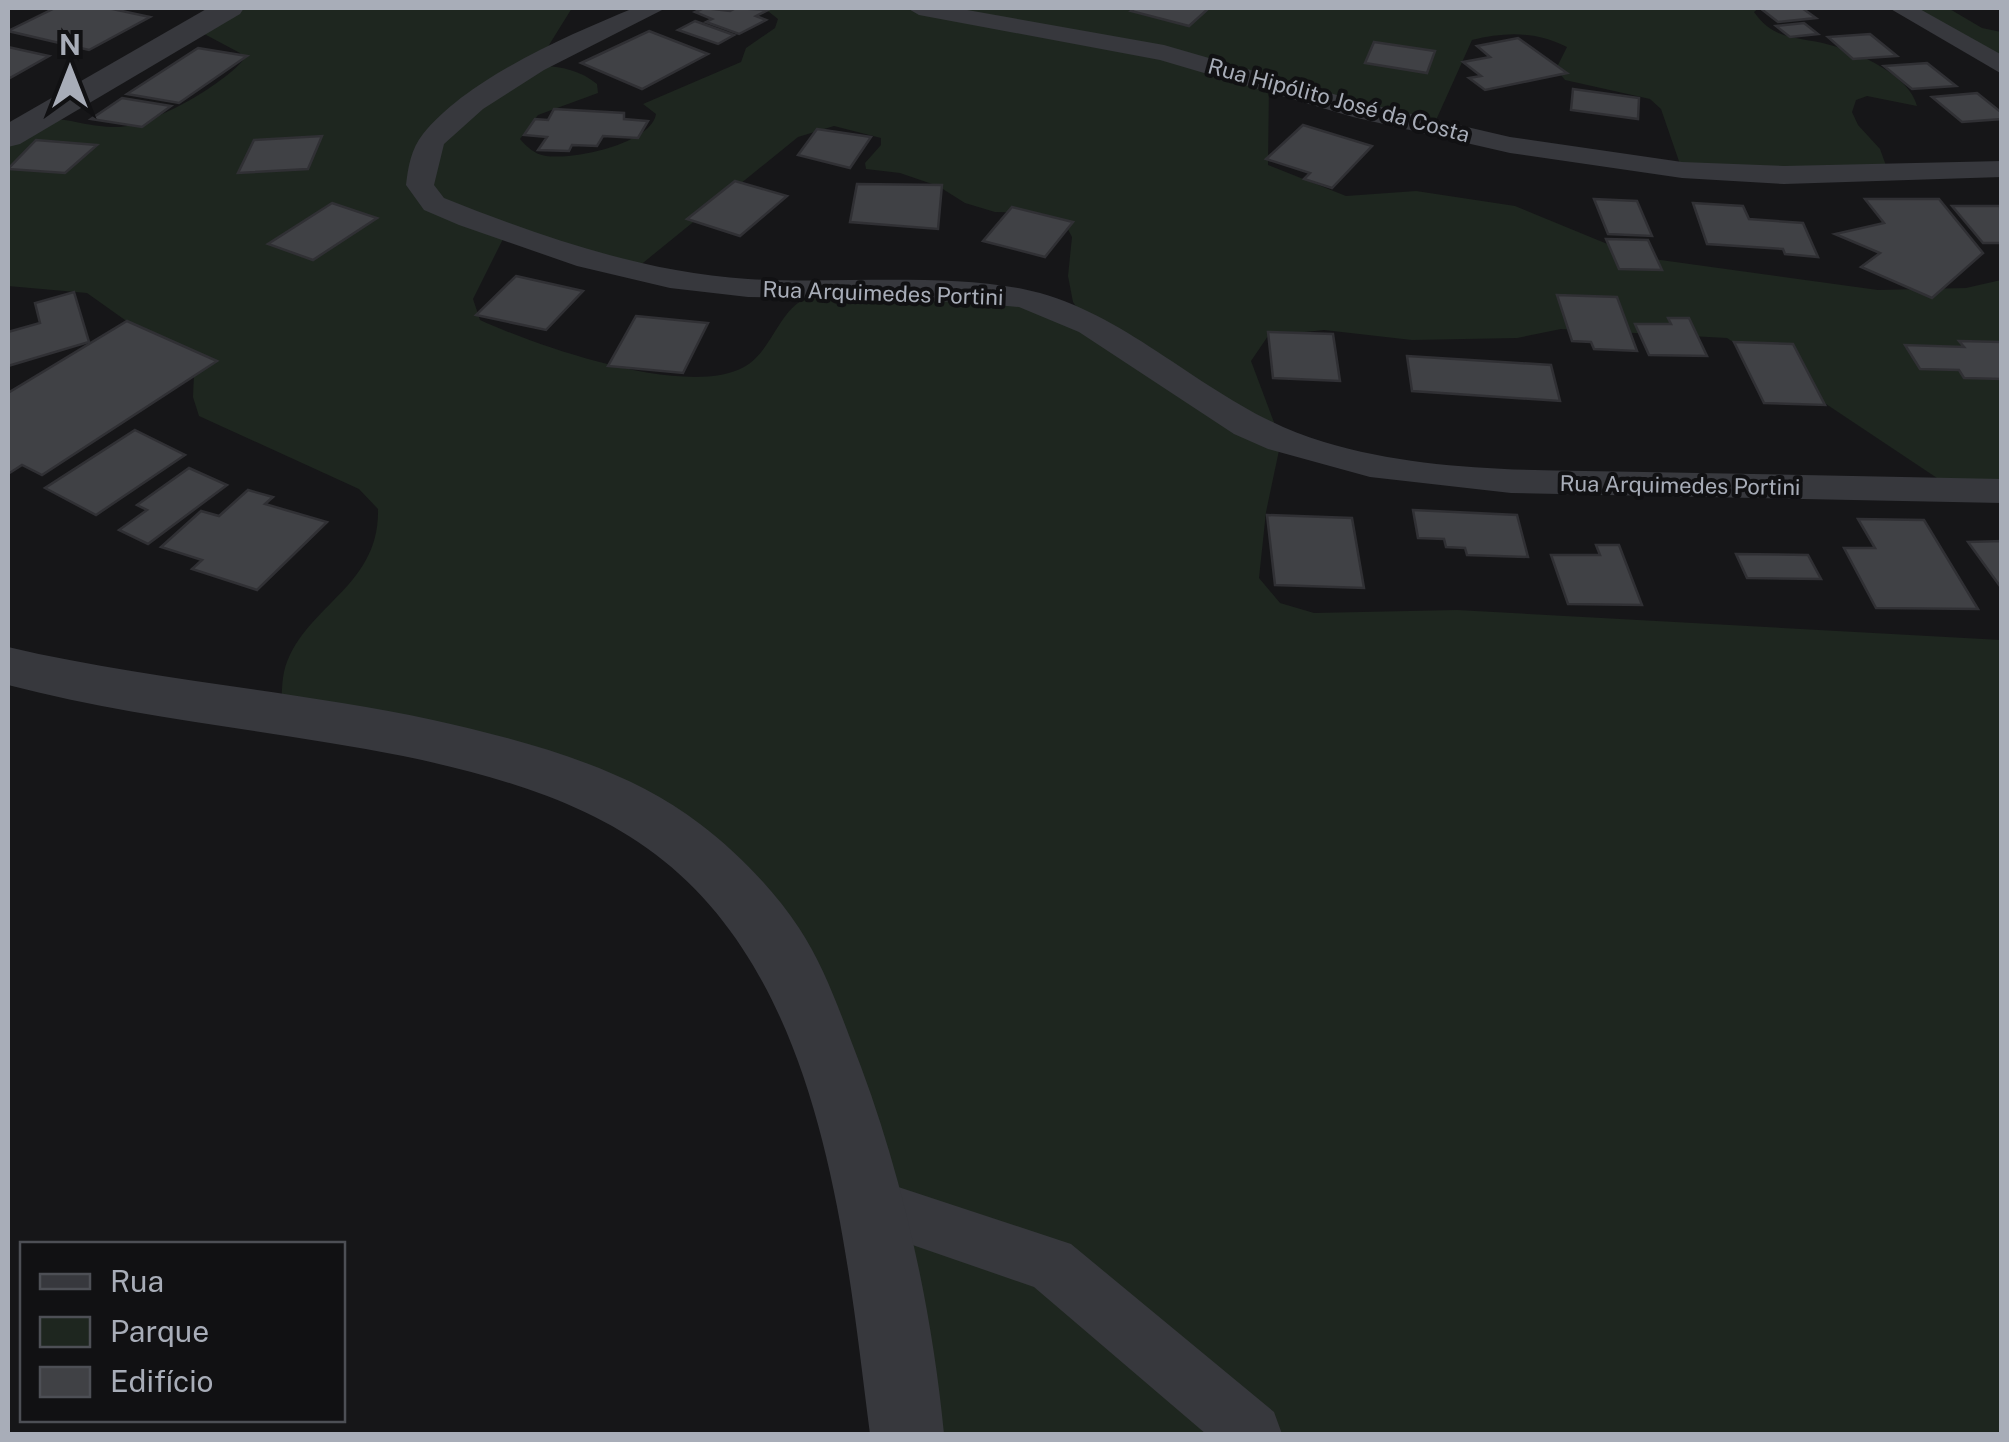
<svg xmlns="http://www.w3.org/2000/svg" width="2009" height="1442" font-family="'Public Sans',sans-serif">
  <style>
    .green { fill: #1e261f; fill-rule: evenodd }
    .building { fill: #404145; stroke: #303034; stroke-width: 2.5 }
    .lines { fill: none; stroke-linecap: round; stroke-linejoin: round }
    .minor { fill: #37383d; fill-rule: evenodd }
    .tertiary { fill: #37383d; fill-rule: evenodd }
    .labels { text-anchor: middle; stroke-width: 8; stroke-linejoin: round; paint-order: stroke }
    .far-street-label { font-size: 22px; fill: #a8adb8; stroke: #111113 }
  </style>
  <rect width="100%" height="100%" fill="#161618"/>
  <g class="green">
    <path d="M229 8H572L536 66C557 65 581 70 597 84L598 93 538 115 520 139C527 147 534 154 546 156 573 160 651 144 656 114L643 104 741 62 746 48 775 28 778 19 764 8H919L937 13 978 8H1759L1754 12C1775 42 1799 36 1830 45 1858 52 1910 76 1917 106L1867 96 1856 100 1852 112 1858 125 1880 149 1889 174 1682 170 1661 109 1650 99 1565 80 1556 69 1567 47C1536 31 1505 32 1472 40L1432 129 1269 83 1268 165 1346 196 1416 191 1515 206 1639 257 1878 290 1966 288 2001 280V491L1955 490 1727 338 1561 329 1517 338 1412 340 1324 330 1268 336 1251 361 1281 441 1266 512 1259 578 1280 603 1314 613 1457 610 2001 640V1434H907L898 1350 784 958 592 791 281 718C282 704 281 686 284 672 301 606 380 589 378 509L359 489 199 416 193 397 194 374 177 357 87 293 8 286V137C56 104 68 127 117 127 150 127 223 85 244 59L240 53 193 28ZM834 126 881 138V145L865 163 866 169 900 173 938 186 965 203 995 212 1041 213 1064 222 1072 237 1068 276 1073 302 1088 324C1052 314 1015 300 978 293 944 288 833 288 804 300 780 309 770 354 744 367 686 399 537 346 480 320L473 299 507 231 633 271 798 137Z"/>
    <polygon points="1915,8 1948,8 1982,28 2001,32 2001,59"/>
  </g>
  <g class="building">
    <polygon points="55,8 108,8 150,17 89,50 8,31"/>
    <polygon points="704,8 730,11 736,8 768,10 756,16 766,20 739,34 706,22 712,19 695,12"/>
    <polygon points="1135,8 1209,8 1189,26 1131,11"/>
    <polygon points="1760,8 1802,8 1816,18 1778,22"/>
    <polygon points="695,21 734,35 718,44 678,30"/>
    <polygon points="1804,23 1818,34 1790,37 1776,26"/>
    <polygon points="649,31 708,54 642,89 581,63"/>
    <polygon points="1870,34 1897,56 1853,59 1828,37"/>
    <polygon points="1518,38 1567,73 1485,90 1469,78 1481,76 1463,62 1490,57 1477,46"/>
    <polygon points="1374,42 1435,51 1427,73 1365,63"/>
    <polygon points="8,47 49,56 8,79"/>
    <polygon points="198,48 247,56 179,103 127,94"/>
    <polygon points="1927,63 1956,86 1912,89 1884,66"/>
    <polygon points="1573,89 1639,98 1638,119 1571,110"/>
    <polygon points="1977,93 2002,113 2002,119 1962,122 1932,97"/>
    <polygon points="122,98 171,106 142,127 91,119"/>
    <polygon points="554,109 624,113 624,119 648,121 638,138 603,136 597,146 572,145 569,151 538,150 547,137 524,135 535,119 548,120"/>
    <polygon points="1303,125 1372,146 1332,188 1304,179 1310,173 1266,159"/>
    <polygon points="817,129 871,137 850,168 798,155"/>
    <polygon points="322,136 308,169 238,173 254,140"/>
    <polygon points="36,140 97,145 65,173 8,169"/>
    <polygon points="735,181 787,196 740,236 687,219"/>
    <polygon points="857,184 942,185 938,229 850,222"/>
    <polygon points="1594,199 1637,201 1652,236 1608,234"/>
    <polygon points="1865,199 1939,199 1983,253 1932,298 1861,267 1880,253 1835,234 1884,223"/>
    <polygon points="332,203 377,218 313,260 268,244"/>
    <polygon points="1693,203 1743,206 1749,219 1803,223 1818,257 1785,254 1783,249 1707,244"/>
    <polygon points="1952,206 2000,206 2002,243 1983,243"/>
    <polygon points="1012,207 1073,222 1045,257 983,241"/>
    <polygon points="1606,239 1648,240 1662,270 1619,269"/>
    <polygon points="516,276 583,291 546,330 476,315"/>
    <polygon points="74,292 89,342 8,366 8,332 40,323 35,303"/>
    <polygon points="1557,295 1617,297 1637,351 1594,349 1591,342 1572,341"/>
    <polygon points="636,316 708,323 683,373 608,366"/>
    <polygon points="1668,318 1689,318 1707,356 1649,355 1635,324 1671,324"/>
    <polygon points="127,321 217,361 42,475 22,465 8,474 8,393"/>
    <polygon points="1268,332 1333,334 1340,381 1273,378"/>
    <polygon points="1959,341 2002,342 2002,379 1964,378 1959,370 1920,369 1905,345 1964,347"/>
    <polygon points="1734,342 1793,344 1825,405 1764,403"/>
    <polygon points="1407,356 1551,365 1560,401 1412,391"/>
    <polygon points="135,430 185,455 96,515 45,488"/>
    <polygon points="189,468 227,485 148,544 119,530 147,510 137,505"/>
    <polygon points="248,490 273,497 265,504 327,522 257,590 192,569 202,560 161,547 201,511 219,516"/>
    <polygon points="1413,510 1517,515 1528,557 1467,555 1465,548 1446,547 1444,539 1418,538"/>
    <polygon points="1267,515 1352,518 1364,588 1275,585"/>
    <polygon points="1858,519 1924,520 1978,609 1876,608 1844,548 1875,548"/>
    <polygon points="2002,541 2002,589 1968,542"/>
    <polygon points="1596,545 1619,545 1642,605 1568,604 1551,555 1600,555"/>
    <polygon points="1736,554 1808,555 1821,579 1747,578"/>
  </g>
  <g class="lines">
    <g class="minor">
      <path d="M634 8H666L544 70 483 109 444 144 434 185 444 198C542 237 642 272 748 279 835 284 939 273 1023 289 1133 311 1212 410 1324 442 1427 473 1539 470 1645 472 1764 474 1883 477 2002 479V503L1511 493 1370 477 1268 449 1234 434 1079 332 1019 307 964 302 748 297 670 288 577 266 459 225 424 210 406 185C408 167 411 149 423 134 468 78 568 35 634 8Z"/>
      <polygon points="907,8 956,8 1164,45 1368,104 1510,137 1682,162 1784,166 2002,161 2002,177 1784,184 1682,178 1510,153 1353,117 1160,60 919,15"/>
      <polygon points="1889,8 1918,8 2002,55 2002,74"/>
      <polygon points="868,1177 1071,1244 1274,1412 1282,1434 1206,1434 1034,1287 849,1223 841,1204 849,1185"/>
    </g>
    <g class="tertiary">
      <polygon points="208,8 244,8 240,14 20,144 8,147 8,123"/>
      <path d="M8 647C148 680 292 690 433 720 522 740 627 767 700 824 737 852 773 889 799 928 821 961 836 1001 850 1038 900 1164 931 1300 944 1434H870C845 1240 824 981 655 854 584 800 489 774 403 756 271 730 138 719 8 685Z"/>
    </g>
  </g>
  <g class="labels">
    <g class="far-street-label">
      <text transform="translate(1339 100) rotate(15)" y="8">Rua Hipólito José da Costa</text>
      <text transform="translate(883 293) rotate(2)" y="8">Rua Arquimedes Portini</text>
      <text transform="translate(1680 485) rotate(1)" y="8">Rua Arquimedes Portini</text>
    </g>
  </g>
  <rect width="2009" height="1442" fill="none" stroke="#a8adb8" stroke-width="20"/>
  <rect x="20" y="1242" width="325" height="180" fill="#111113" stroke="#4d4f55" stroke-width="2.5"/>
  <rect x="40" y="1274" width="50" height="15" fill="#37383d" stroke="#4d4f55" stroke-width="2.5"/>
  <text x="110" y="1292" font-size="30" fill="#a8adb8">Rua</text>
  <rect x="40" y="1317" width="50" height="30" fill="#1e261f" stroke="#4d4f55" stroke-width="2.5"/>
  <text x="110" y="1342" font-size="30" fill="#a8adb8">Parque</text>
  <rect x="40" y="1367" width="50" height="30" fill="#404145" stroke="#4d4f55" stroke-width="2.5"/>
  <text x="110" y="1392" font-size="30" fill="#a8adb8">Edifício</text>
  <g transform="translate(70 70)" stroke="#111113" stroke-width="8" paint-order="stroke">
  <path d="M0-8L18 38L0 25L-18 38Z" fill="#a8adb8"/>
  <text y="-15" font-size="28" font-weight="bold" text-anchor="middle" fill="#a8adb8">N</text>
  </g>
</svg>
